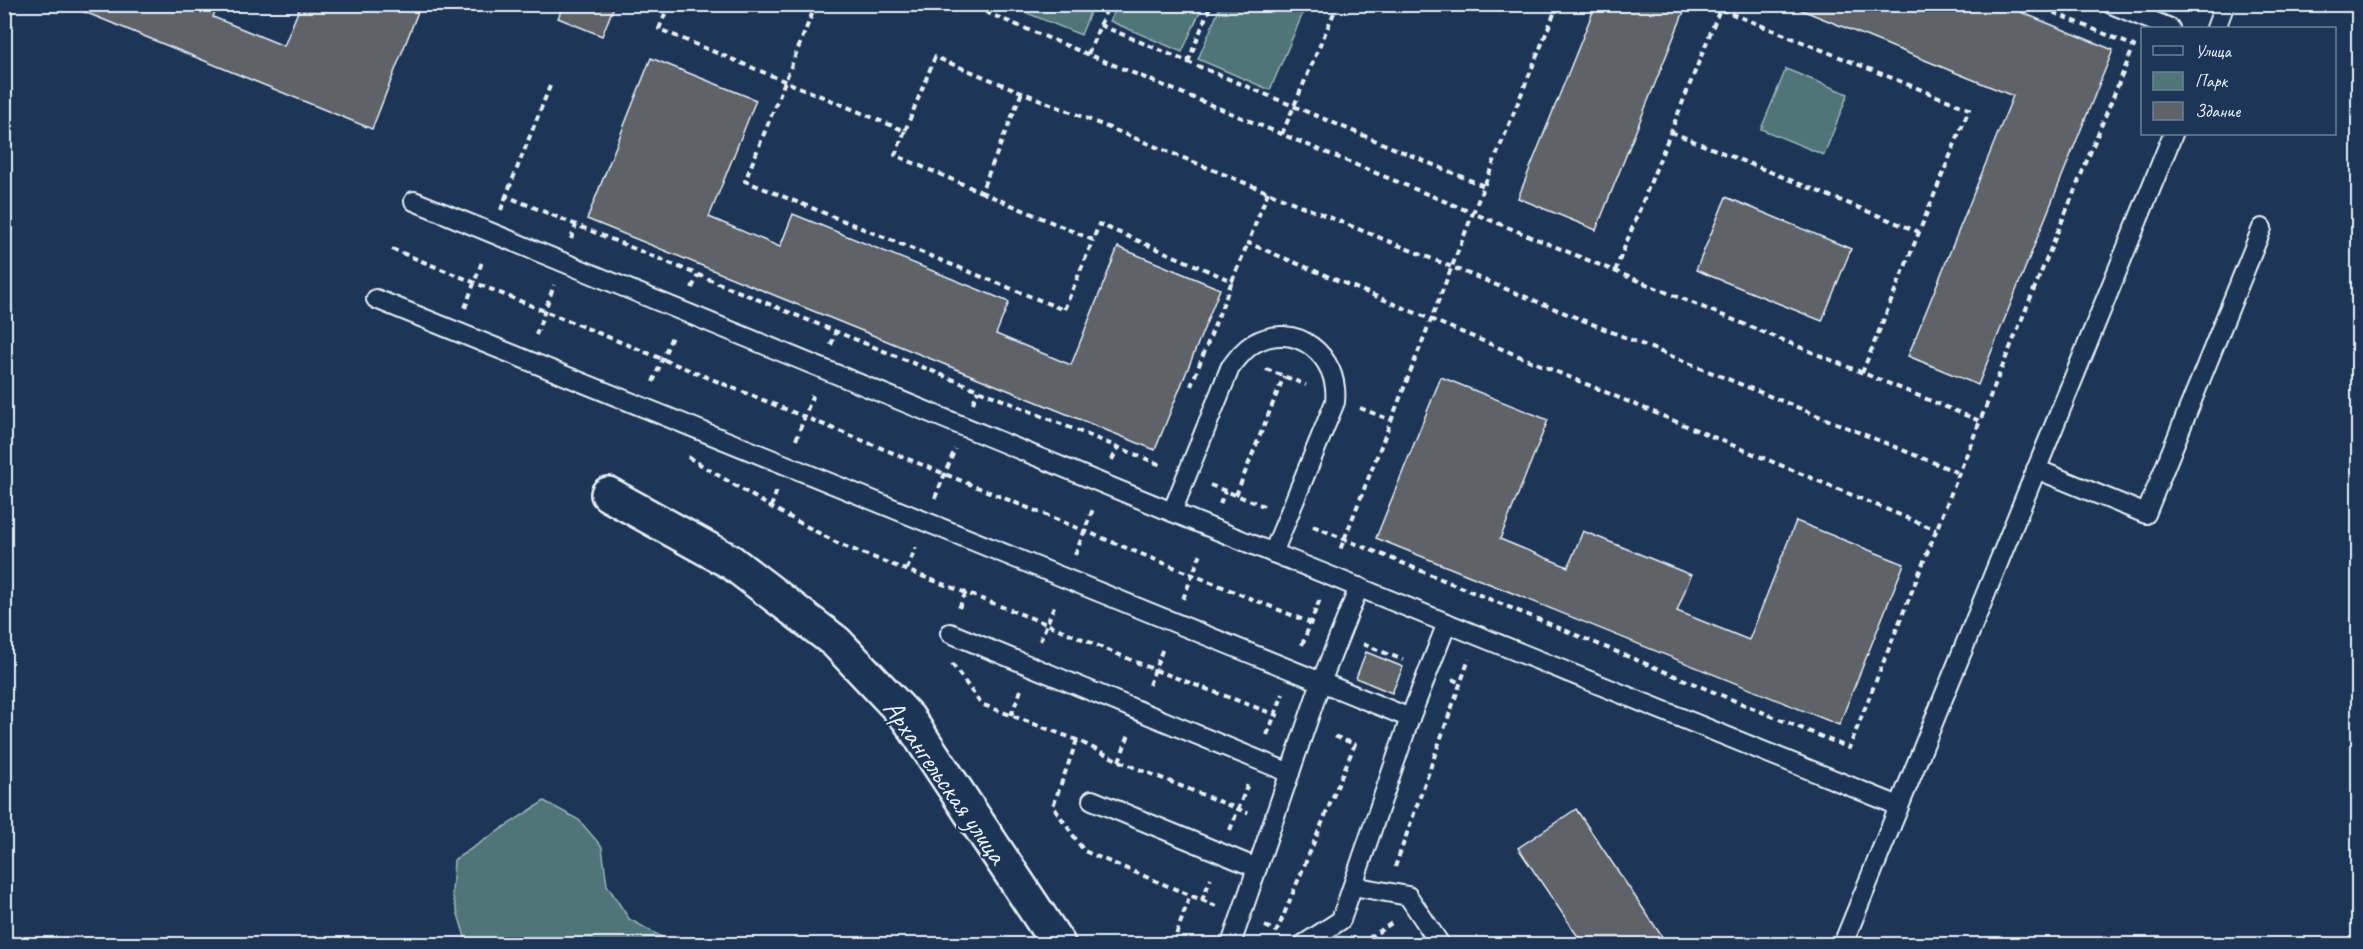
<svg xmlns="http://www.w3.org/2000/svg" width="2363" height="949" font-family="Caveat,sans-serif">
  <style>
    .green { fill: #507578; stroke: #9cb3b8; stroke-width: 1.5 }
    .building { fill: #5e6269; stroke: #e8f1f8; stroke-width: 1.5 }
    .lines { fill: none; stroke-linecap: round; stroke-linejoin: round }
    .lane-casing { stroke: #e8f1f8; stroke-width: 22 }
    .street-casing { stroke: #e8f1f8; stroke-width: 38 }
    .path { stroke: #e8f1f8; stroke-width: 4; stroke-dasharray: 6 4.5; stroke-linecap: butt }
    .lane { stroke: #1d3557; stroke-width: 18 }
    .street { stroke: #1d3557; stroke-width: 33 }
    .labels { text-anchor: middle; stroke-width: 4.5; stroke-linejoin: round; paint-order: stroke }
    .street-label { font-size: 28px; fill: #e8f1f8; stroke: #1d3557 }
  </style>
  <rect width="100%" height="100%" fill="#1d3557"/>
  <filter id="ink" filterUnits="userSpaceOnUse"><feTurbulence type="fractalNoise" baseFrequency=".0167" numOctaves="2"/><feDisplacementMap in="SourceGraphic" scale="12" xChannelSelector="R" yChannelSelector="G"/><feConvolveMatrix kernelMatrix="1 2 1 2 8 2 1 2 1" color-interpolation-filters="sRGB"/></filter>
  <g filter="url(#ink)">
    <g class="green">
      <polygon points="1302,4 1306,6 1270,90 1198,59 1221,5"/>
      <polygon points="1007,5 1093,5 1081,35"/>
      <polygon points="1117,5 1117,4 1203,5 1182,52 1110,21"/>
      <polygon points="1786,69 1848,94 1824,155 1761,129"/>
      <polygon points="544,801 579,820 602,847 607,885 629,919 662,937 667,944 467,944 452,894 454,860"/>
    </g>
    <g class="building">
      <polygon points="65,4 218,4 213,17 284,46 301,4 421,4 372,129"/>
      <polygon points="564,4 612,4 614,6 602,36 558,18"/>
      <polygon points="1596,4 1687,4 1596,230 1518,198"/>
      <polygon points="1787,4 2001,4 2113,50 1978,385 1908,356 2013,96"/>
      <polygon points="651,58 756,100 709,217 780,247 793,214 1009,302 996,334 1071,365 1118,247 1220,289 1155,450 587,219"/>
      <polygon points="1726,197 1851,249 1822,321 1696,270"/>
      <polygon points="1441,377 1548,420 1500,539 1568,567 1583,531 1691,575 1677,611 1749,640 1796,521 1904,564 1839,725 1376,538"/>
      <polygon points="1366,652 1403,667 1392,693 1356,678"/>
      <polygon points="1576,809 1667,944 1583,944 1518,848"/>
    </g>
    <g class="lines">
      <g class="lane-casing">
        <g id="lane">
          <polyline points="2111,4 2170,28"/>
          <polyline points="2216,28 2225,4"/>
          <polyline points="414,201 1172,512 1899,806"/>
          <polyline points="376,299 1410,718 1447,623"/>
          <polyline points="2036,469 2146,514 2262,228"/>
          <path d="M1172 512 1230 368C1237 359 1243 350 1253 344 1295 319 1340 356 1335 402L1273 553"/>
          <polyline points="950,633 1290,773"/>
          <polyline points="1092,800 1257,868"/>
          <polyline points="1353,886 1408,896 1440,944"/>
          <polyline points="1231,944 1321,682 1359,587"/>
          <polyline points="1304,944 1341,920 1410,718"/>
          <polyline points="1843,944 2173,134"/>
        </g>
      </g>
      <g class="street-casing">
        <polyline id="street" points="608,494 731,562 836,642 908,718 1058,944"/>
      </g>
      <g class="path">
        <polyline points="669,4 659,29 905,131 935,57 1959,473"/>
        <polyline points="816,4 745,181 1064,310 1093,240"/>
        <polyline points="966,4 1473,213 1340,550"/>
        <polyline points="1558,4 1473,213 1980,421 2134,46 2033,4"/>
        <polyline points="1100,25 1484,186"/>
        <polyline points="1088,54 1109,4"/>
        <polyline points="1188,62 1211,4"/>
        <polyline points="550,86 506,196 1161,465"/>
        <polyline points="905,131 895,155 981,192 1022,92"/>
        <polyline points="1671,132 1919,232"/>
        <polyline points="1282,134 1336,8 1329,4"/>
        <polyline points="981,192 1093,240 1099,224 1232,281 1248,243"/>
        <polyline points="1268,192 1248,243 1936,530"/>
        <polyline points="501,210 506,196"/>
        <polyline points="571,239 576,225"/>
        <polyline points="392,249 1311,623"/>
        <polyline points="1615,271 1720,9 1969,109 1862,373"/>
        <polyline points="692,288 698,275"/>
        <polyline points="465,308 483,259"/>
        <polyline points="536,335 554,285"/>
        <polyline points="831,345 836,331"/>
        <polyline points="1266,369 1306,385"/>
        <polyline points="653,382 673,334"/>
        <polyline points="1191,386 1232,281"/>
        <polyline points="973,403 978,390"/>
        <polyline points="1360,408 1391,420"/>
        <polyline points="796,440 813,394"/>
        <polyline points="688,457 771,507 841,545 1047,624 1155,670 1282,717"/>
        <polyline points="1112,460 1118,447"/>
        <polyline points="1210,485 1264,506"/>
        <polyline points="1236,495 1284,376"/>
        <polyline points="935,498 955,449"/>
        <polyline points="1220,504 1225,491"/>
        <polyline points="771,507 777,490"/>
        <polyline points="1313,526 1849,748 1980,421"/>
        <polyline points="1075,555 1093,509"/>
        <polyline points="907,569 916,547"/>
        <polyline points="1183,599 1201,553"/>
        <polyline points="959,608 966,592"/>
        <polyline points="1040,641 1055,604"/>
        <polyline points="1363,644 1403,660"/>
        <polyline points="1302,645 1320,599"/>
        <polyline points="952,664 981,704 1077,740 1119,761 1248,813"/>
        <polyline points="1452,679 1460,683"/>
        <polyline points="1149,685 1163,648"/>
        <polyline points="1011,715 1021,690"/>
        <polyline points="1267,735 1283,694"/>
        <polyline points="1077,740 1053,806 1084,851 1216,906"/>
        <polyline points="1119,761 1129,734"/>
        <polyline points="1230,830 1248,784"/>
        <polyline points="1395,867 1469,659"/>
        <polyline points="1202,900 1211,878"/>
        <polyline points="1265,926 1277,931 1355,744 1331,735"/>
        <polyline points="1173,944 1190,895"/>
        <polyline points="1360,944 1395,921"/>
      </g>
      <use href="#lane" class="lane"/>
      <use href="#street" class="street"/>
    </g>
  </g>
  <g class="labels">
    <g class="street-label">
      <text transform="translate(946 781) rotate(55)" y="10">Архангельская улица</text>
    </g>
  </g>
  <rect width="2363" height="949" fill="none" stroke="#1d3557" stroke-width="24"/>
  <rect x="12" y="12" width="2339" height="925" fill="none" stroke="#e8f1f8" stroke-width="2" filter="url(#ink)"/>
  <rect x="2141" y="27" width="195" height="108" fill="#1d3557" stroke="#6e8097" stroke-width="1.5"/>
  <rect x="2153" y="46" width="30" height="9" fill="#1d3557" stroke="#6e8097" stroke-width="1.5"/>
  <text x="2195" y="57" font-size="18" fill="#e8f1f8">Улица</text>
  <rect x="2153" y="72" width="30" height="18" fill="#507578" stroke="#6e8097" stroke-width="1.5"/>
  <text x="2195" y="87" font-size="18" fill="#e8f1f8">Парк</text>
  <rect x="2153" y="102" width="30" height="18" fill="#5e6269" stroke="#6e8097" stroke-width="1.5"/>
  <text x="2195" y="117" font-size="18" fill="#e8f1f8">Здание</text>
</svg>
